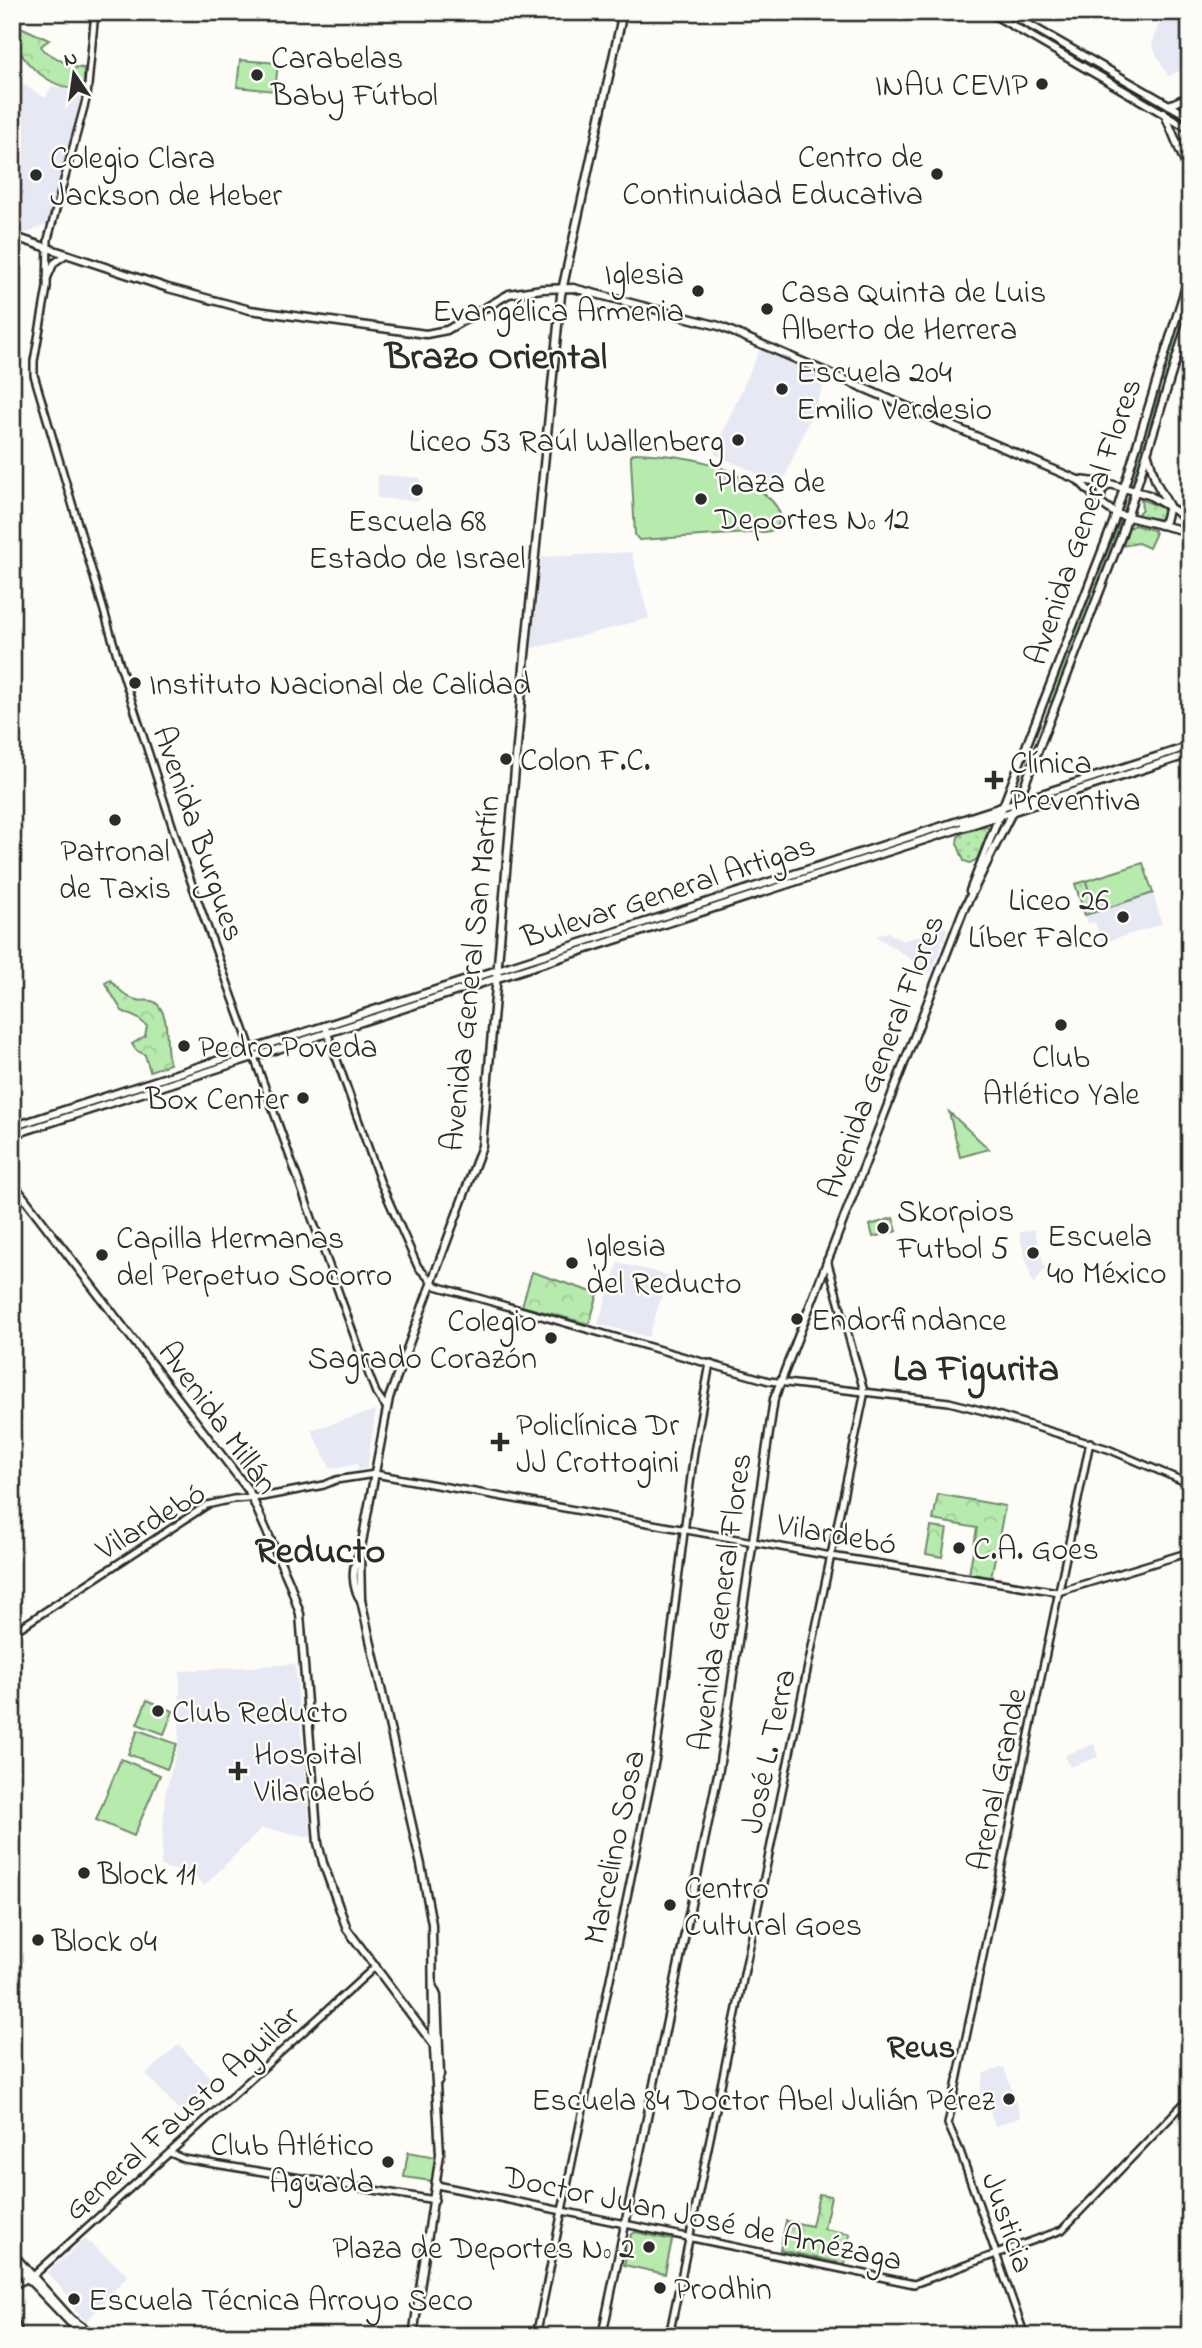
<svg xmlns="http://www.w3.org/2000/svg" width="1202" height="2348" font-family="'Indie Flower',sans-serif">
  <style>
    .built { fill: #e6e9f4 }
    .grass { fill: url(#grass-dots); stroke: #708b6c; stroke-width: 2 }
    .park { fill: url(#park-crowns); stroke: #708b6c; stroke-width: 2 }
    .garden { fill: #b6ebad; stroke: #708b6c; stroke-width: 2 }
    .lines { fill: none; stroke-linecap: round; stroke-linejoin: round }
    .minor-casing { stroke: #2b2b2b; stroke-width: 10 }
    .major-casing { stroke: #2b2b2b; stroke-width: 11 }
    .minor { stroke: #fdfcf7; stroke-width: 5 }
    .major { stroke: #fdfcf7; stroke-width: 6 }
    .poi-dot { fill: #2b2b2b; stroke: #fdfcf7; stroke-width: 2.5 }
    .labels { text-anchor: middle; stroke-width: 5; stroke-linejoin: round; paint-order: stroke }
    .poi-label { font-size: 32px; fill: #2b2b2b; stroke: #fdfcf7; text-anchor: start }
    .street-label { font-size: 32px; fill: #2b2b2b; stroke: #fdfcf7 }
    .neighbourhood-label { font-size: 33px; font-weight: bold; fill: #2b2b2b; stroke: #fdfcf7 }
    .district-label { font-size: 38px; font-weight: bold; fill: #2b2b2b; stroke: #fdfcf7 }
  </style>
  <defs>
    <pattern id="grass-dots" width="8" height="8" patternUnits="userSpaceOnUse" patternTransform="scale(1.75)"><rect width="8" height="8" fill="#b6ebad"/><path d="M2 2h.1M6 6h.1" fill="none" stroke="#9dca95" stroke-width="1.8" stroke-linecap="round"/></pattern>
    <pattern id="park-crowns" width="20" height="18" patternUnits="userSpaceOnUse" patternTransform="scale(1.75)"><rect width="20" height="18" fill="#b6ebad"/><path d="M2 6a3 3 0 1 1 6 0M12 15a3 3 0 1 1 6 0" fill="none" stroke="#9dca95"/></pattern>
  </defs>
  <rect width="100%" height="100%" fill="#fdfcf7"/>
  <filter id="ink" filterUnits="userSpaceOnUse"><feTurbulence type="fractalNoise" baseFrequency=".0143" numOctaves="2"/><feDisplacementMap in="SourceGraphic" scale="14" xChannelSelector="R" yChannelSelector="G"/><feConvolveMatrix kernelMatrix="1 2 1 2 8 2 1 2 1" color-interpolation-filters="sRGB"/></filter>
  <g filter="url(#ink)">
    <g class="built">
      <polygon points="1162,12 1190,12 1190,66 1168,76 1152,46"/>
      <polygon points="12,78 45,98 52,86 82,93 47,224 28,233 12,229"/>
      <polygon points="760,349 827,378 780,488 765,482 766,477 716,455 714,452"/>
      <polygon points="378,475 421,478 419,501 377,498"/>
      <polygon points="631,552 649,618 556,643 531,648 542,557"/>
      <polygon points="1153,893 1162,924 1102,943 1095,922 1088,924 1085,915"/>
      <polygon points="945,927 947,930 931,973 876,936 888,932 902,941"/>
      <polygon points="1034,1229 1045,1268 1033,1285 1019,1233"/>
      <polygon points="618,1263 668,1275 649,1337 598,1324"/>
      <polygon points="376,1410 367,1468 359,1470 357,1464 331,1469 311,1430"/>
      <polygon points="295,1664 311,1837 262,1828 204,1886 196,1877 161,1866 165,1794 179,1743 180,1671"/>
      <polygon points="1094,1744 1098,1757 1070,1767 1065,1755"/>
      <polygon points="179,2044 214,2083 181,2112 146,2074"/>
      <polygon points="1004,2067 1021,2117 995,2126 984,2093 976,2094 980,2092 984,2073"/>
      <polygon points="85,2239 128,2275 86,2322 71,2306 74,2302 47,2273"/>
    </g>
    <g class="grass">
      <polygon points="1190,286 1190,301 1165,381 1163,382 1162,378"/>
      <polygon points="1160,393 1134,484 1132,485 1130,482 1156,395"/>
      <polygon points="1141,499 1162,508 1164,513 1160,519 1136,516 1142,509"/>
      <polygon points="1120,520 1122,523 1054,701 1050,702 1049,699"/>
      <polygon points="985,826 989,829 977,859 970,863 964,861 957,843 958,837 963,833"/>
      <polygon points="1086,881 1095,912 1085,915 1075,884"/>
    </g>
    <g class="park">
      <path d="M12 23 49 40 41 46 43 50 72 67 84 68V91C48 88 12 59 12 23Z"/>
      <polygon points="1134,525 1154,530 1155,535 1149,548 1138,543 1122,546 1128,529"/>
      <path d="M110 980C117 987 126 998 137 1000 144 1002 152 998 158 1005 172 1021 163 1047 170 1064L150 1071 145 1055 136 1050 132 1044 145 1036 147 1026 139 1019 122 1011 105 983Z"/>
      <polygon points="949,1112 989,1149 960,1157"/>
      <polygon points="532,1272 598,1294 589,1324 522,1306"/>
      <polygon points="938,1494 1005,1506 991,1578 969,1574 977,1528 933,1520"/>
      <polygon points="931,1527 947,1529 942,1557 926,1554"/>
      <polygon points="819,2194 831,2196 824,2229 850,2234 844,2264 780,2250 786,2221 812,2226"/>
    </g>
    <g class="garden">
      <polygon points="240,60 278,63 275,91 237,87"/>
      <path d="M635 453C681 455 722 460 759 490 768 497 776 503 780 514 781 526 775 531 764 532L639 540 635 535 631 460V455Z"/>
      <polygon points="1143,863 1153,893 1095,912 1086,881"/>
      <polygon points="893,1218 897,1231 873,1237 870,1225"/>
      <polygon points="147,1700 173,1711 164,1734 137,1724"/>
      <polygon points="138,1730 177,1744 167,1769 128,1754"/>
      <polygon points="121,1759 160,1775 134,1836 96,1820"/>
      <polygon points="408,2152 436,2157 432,2181 404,2177"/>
      <polygon points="635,2232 672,2240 665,2274 624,2265 631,2235"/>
    </g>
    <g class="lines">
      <g class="minor-casing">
        <g id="minor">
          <polyline points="95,12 87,96 48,239 47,288 34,361 34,375 120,665 184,862 359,1349 376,1393 387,1408"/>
          <polyline points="47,279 54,263 67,254"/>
          <polyline points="325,1026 380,1181 418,1267 436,1286 769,1381 949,1402 984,1411 1108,1449 1190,1484"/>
          <polyline points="12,1633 207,1505 233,1499 262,1497 324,1485 336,1480 375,1474 831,1556 1058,1592 1190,1552"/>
          <polyline points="170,2153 184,2159 435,2200"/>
          <polyline points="437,2185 914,2284 1062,2230 1190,2097"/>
          <polyline points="12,2286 33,2276 376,1966"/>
          <polyline points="12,2314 20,2336"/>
          <polyline points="536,2336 656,1757 694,1452 710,1363"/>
          <polyline points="669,2336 864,1396 864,1391 827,1260"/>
          <polyline points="1025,2336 960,2151 948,2124 1090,1442"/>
        </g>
      </g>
      <g class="major-casing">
        <g id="major">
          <polyline points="989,12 1190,129"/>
          <polyline points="1007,12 1190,117"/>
          <polyline points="1169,105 1190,96"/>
          <polyline points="1164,112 1190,175"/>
          <polyline points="12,236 168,288 250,310 426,334 447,330 509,294 542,289 573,288 719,326 1078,480 1101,503 1116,514 1190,532"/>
          <polyline points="1148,455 1156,482 1169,506 1165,521 1160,525"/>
          <polyline points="1080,480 1110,484 1149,495 1190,520"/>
          <polyline points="1100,502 1102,490 1110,484"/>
          <polyline points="1015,807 1041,797"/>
          <polyline points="964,824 1000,812"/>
          <polyline points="970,891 1113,523 1190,273"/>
          <polyline points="12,1127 1190,746"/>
          <polyline points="12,1135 1190,754"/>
          <polyline points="12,1182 249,1491 290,1584 300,1614 318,1843 323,1863 347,1929 433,2044"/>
          <polyline points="360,1553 361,1600"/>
          <polyline points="434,1989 437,1996 440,2075 438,2081"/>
          <polyline points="12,2253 71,2319 95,2336"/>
          <polyline points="12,2262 83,2336"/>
          <path d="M413 2336 440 2154 433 2031 432 1924 421 1865 361 1600C352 1588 351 1566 360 1553L389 1398 482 1146 525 655 561 295 623 12"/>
          <polyline points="602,2336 719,1769 774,1399 963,911 1021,794 1122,534 1190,314"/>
        </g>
      </g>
      <use href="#minor" class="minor"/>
      <use href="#major" class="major"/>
    </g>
  </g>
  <g class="poi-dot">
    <circle cx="257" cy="75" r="7"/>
    <circle cx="1042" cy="84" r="7"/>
    <circle cx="937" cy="174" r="7"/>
    <circle cx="36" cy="175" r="7"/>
    <circle cx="698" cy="291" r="7"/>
    <circle cx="767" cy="309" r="7"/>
    <circle cx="782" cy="389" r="7"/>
    <circle cx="738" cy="440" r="7"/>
    <circle cx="417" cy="490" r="7"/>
    <circle cx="701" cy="499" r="7"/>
    <circle cx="135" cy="683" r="7"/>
    <circle cx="506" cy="759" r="7"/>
    <path d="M990.5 769.5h7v7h7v7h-7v7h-7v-7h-7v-7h7z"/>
    <circle cx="115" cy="820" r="7"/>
    <circle cx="1123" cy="917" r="7"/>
    <circle cx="1061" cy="1025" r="7"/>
    <circle cx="184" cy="1046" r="7"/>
    <circle cx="303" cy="1098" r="7"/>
    <circle cx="883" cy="1228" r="7"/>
    <circle cx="1033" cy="1253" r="7"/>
    <circle cx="102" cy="1255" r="7"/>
    <circle cx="572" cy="1263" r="7"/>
    <circle cx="797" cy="1319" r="7"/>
    <circle cx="551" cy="1338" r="7"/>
    <path d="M496.5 1431.5h7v7h7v7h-7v7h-7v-7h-7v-7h7z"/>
    <circle cx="959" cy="1548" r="7"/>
    <circle cx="158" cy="1711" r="7"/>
    <path d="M234.5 1760.5h7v7h7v7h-7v7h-7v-7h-7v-7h7z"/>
    <circle cx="84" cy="1873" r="7"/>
    <circle cx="670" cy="1905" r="7"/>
    <circle cx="38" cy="1940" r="7"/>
    <circle cx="1009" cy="2099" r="7"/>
    <circle cx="388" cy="2162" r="7"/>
    <circle cx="649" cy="2247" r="7"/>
    <circle cx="660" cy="2288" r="7"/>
    <circle cx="74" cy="2299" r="7"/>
  </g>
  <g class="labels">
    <g class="poi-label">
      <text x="271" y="68">Carabelas<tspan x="271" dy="37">Baby Fútbol</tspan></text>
      <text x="1028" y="95" text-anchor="end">INAU CEVIP</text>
      <text x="923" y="167" text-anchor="end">Centro de<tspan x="923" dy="37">Continuidad Educativa</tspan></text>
      <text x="50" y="168">Colegio Clara<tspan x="50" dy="37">Jackson de Heber</tspan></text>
      <text x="684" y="284" text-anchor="end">Iglesia<tspan x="684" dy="37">Evangélica Armenia</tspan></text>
      <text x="781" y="302">Casa Quinta de Luis<tspan x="781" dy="37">Alberto de Herrera</tspan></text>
      <text x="796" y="382">Escuela 204<tspan x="796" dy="37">Emilio Verdesio</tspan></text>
      <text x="724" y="451" text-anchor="end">Liceo 53 Raúl Wallenberg</text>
      <text x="715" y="492">Plaza de<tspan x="715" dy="37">Deportes Nº 12</tspan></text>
      <text x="417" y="531" text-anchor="middle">Escuela 68<tspan x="417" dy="37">Estado de Israel</tspan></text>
      <text x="149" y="694">Instituto Nacional de Calidad</text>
      <text x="520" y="770">Colon F.C.</text>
      <text x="1010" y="773">Clínica<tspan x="1010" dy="37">Preventiva</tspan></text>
      <text x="115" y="861" text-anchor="middle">Patronal<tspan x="115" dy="37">de Taxis</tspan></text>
      <text x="1109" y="910" text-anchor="end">Liceo 26<tspan x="1109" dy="37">Líber Falco</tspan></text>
      <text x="198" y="1057">Pedro Poveda</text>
      <text x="1061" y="1067" text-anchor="middle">Club<tspan x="1061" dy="37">Atlético Yale</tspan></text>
      <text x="289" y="1109" text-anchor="end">Box Center</text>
      <text x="897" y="1221">Skorpios<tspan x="897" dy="37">Futbol 5</tspan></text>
      <text x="1047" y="1246">Escuela<tspan x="1047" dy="37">40 México</tspan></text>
      <text x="116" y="1248">Capilla Hermanas<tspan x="116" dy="37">del Perpetuo Socorro</tspan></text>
      <text x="586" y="1256">Iglesia<tspan x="586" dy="37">del Reducto</tspan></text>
      <text x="811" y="1330">Endorfindance</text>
      <text x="537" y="1331" text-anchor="end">Colegio<tspan x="537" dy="37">Sagrado Corazón</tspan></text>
      <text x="516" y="1435">Policlínica Dr<tspan x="516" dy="37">JJ Crottogini</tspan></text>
      <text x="973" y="1559">C.A. Goes</text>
      <text x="172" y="1722">Club Reducto</text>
      <text x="254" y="1764">Hospital<tspan x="254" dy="37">Vilardebó</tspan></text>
      <text x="98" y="1884">Block 11</text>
      <text x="684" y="1898">Centro<tspan x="684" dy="37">Cultural Goes</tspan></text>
      <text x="52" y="1951">Block 04</text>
      <text x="995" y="2110" text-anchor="end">Escuela 84 Doctor Abel Julián Pérez</text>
      <text x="374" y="2155" text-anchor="end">Club Atlético<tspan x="374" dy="37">Aguada</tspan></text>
      <text x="635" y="2258" text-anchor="end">Plaza de Deportes Nº 2</text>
      <text x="674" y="2299">Prodhin</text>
      <text x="88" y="2310">Escuela Técnica Arroyo Seco</text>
    </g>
    <g class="street-label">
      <text transform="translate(1082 521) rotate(-71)" y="11">Avenida General Flores</text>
      <text transform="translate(200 833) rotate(71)" y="11">Avenida Burgues</text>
      <text transform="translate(668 890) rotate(-18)" y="11">Bulevar General Artigas</text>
      <text transform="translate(469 973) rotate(-84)" y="11">Avenida General San Martín</text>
      <text transform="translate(880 1056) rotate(-69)" y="11">Avenida General Flores</text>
      <text transform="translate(219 1417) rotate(54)" y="11">Avenida Millán</text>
      <text transform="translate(150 1520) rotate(-31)" y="11">Vilardebó</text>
      <text transform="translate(837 1533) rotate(10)" y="11">Vilardebó</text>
      <text transform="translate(719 1602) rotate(-82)" y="11">Avenida General Flores</text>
      <text transform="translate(767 1751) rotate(-78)" y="11">José L. Terra</text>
      <text transform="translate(996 1779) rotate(-78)" y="11">Arenal Grande</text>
      <text transform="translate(613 1847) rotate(-78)" y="11">Marcelino Sosa</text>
      <text transform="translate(181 2112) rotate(-42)" y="11">General Fausto Aguilar</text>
      <text transform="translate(703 2217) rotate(12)" y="11">Doctor Juan José de Amézaga</text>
      <text transform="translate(1009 2222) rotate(71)" y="11">Justicia</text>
    </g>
    <g class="neighbourhood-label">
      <text x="921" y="2057">Reus</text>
    </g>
    <g class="district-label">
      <text x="496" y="368">Brazo Oriental</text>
      <text x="976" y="1380">La Figurita</text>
      <text x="320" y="1562">Reducto</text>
    </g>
  </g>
  <rect width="1202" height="2348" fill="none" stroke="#fdfcf7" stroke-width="42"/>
  <rect x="21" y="21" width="1160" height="2306" fill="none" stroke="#2b2b2b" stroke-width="2.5" filter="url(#ink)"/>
  <g transform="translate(74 74) rotate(347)" stroke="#fdfcf7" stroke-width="5" paint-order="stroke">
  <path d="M0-5L12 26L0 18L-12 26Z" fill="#2b2b2b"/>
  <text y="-10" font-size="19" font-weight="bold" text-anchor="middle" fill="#2b2b2b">N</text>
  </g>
</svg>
